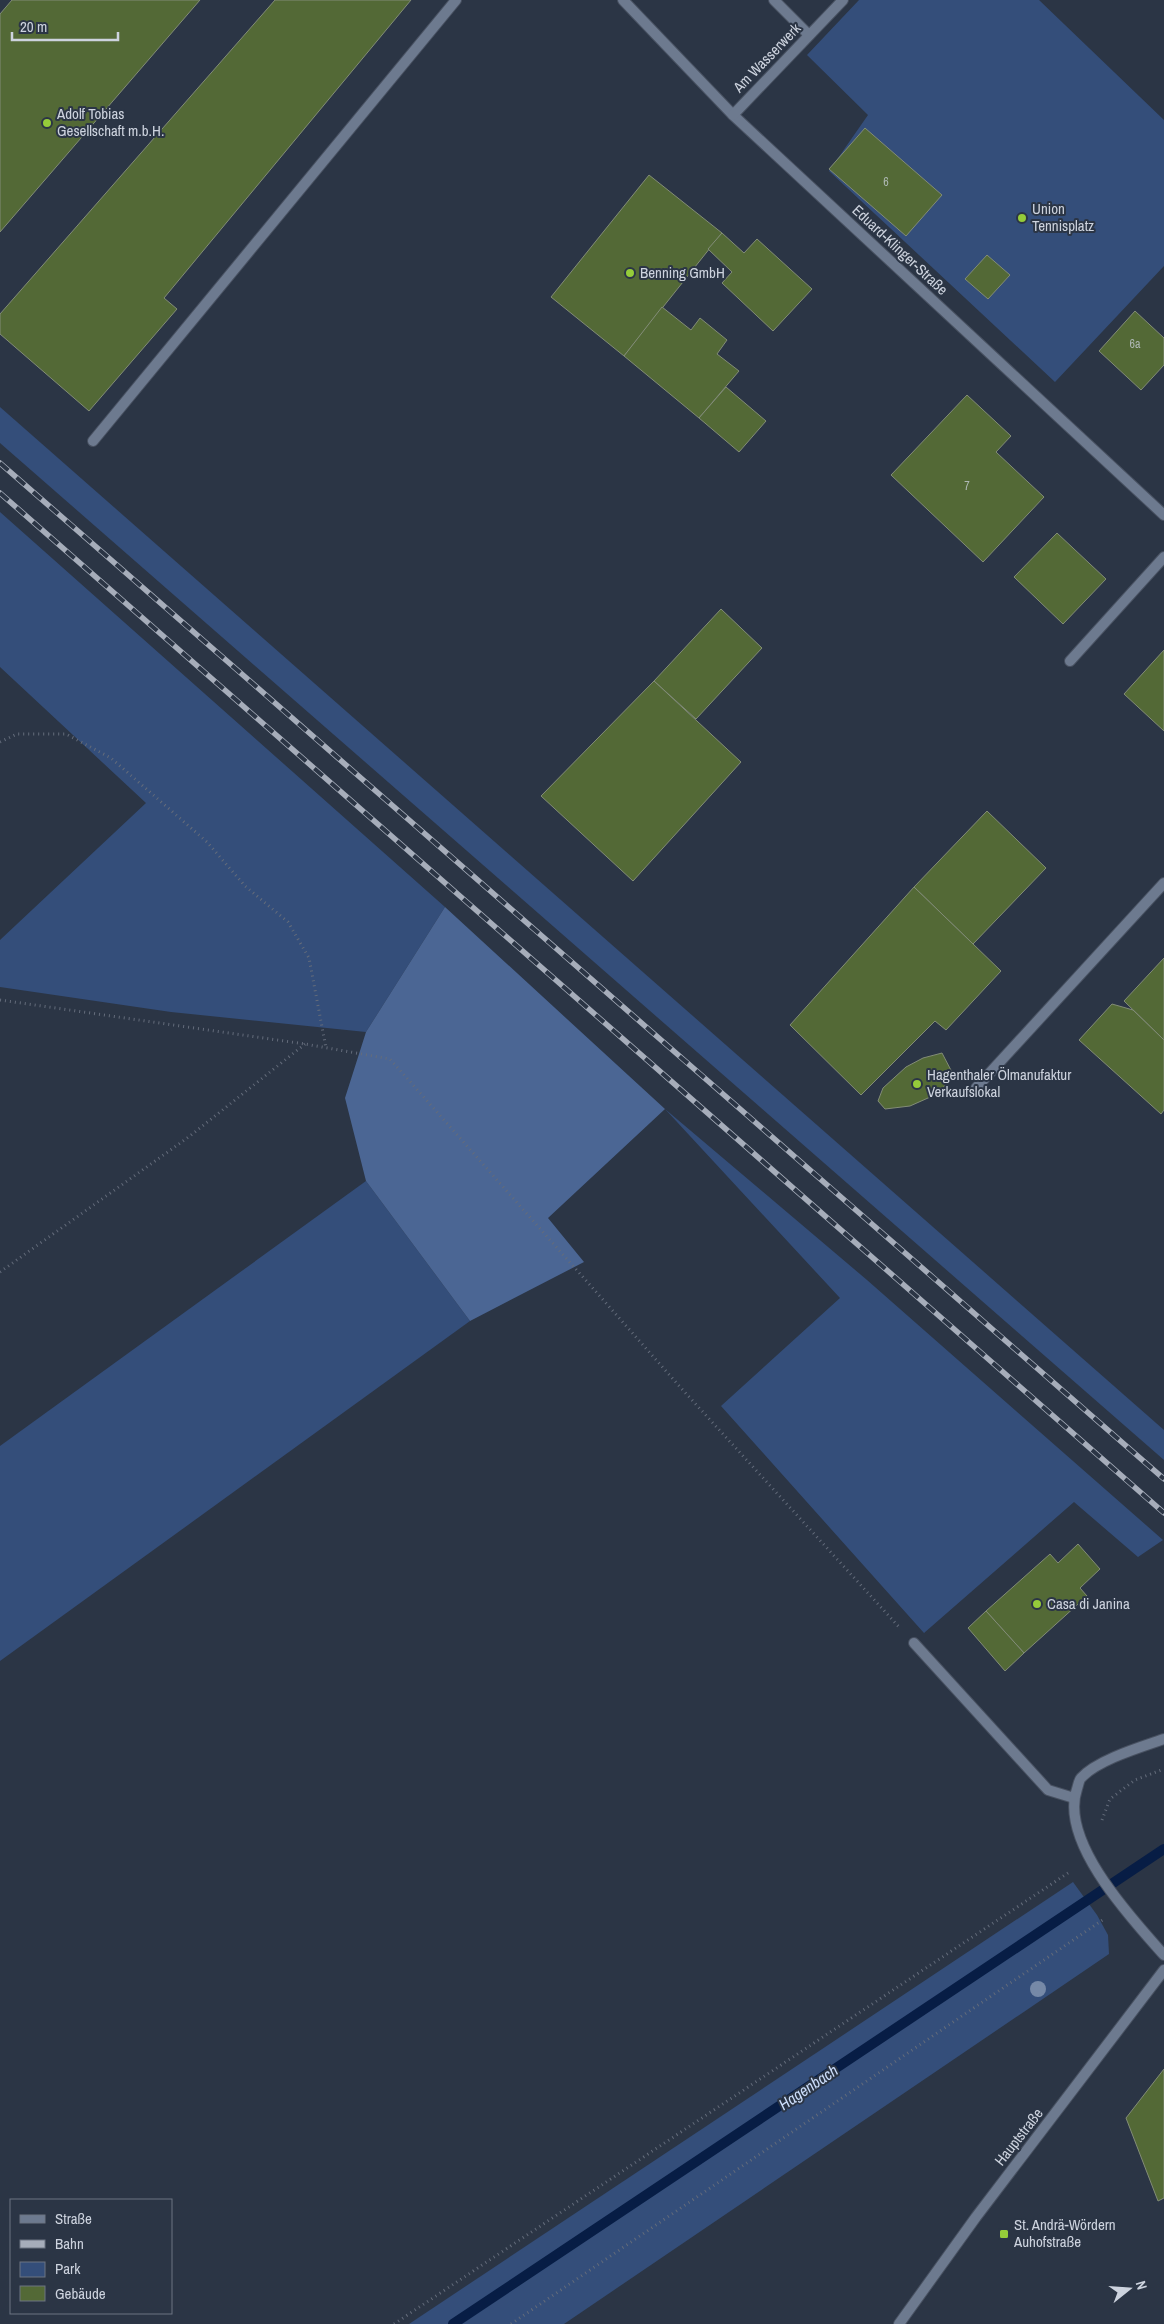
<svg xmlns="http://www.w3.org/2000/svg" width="1164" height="2324" font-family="'Archivo Narrow',sans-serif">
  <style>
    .green { fill: #344e7a }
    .forest { fill: #4b6694 }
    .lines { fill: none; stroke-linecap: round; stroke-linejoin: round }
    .stream { stroke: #071d45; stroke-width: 10 }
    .building { fill: #536936; stroke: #828c77 }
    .lane-casing { stroke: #485161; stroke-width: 12 }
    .street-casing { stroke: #485161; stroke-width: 12 }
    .path { stroke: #646c7b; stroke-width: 3; stroke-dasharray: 1 4; stroke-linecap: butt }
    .lane { stroke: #6d7a8f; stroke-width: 10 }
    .street { stroke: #6d7a8f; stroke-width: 10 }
    .rail-casing { stroke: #a6adba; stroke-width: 5.5 }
    .rail { stroke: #2b3545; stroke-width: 4; stroke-dasharray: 11; stroke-linecap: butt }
    .tree { fill: #7689a7 }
    .poi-dot { fill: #95cc3a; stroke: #2b3545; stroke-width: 2 }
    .labels { text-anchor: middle; stroke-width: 4; stroke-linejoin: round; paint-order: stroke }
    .number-label { font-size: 12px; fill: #aeb8b4 }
    .street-label { font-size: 15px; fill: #cdd3de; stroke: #2b3545 }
    .poi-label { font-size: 15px; fill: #cdd3de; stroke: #2b3545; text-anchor: start }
    .water-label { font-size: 16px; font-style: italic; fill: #cbddfa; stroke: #2b3545 }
  </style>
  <rect width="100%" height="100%" fill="#2b3545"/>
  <g class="green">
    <polygon points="859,0 1039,0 1164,120 1164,266 1055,382 829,171 868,115 807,55"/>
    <polygon points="0,407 1164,1430 1164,1460 0,443"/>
    <polygon points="0,512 445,907 366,1032 171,1012 0,987 0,940 146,803 0,667"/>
    <polygon points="665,1109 867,1280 1163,1540 1138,1557 1074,1502 924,1633 721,1406 840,1298"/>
    <polygon points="366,1181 470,1321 0,1661 0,1446"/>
    <polygon points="1073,1882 1097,1915 1108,1935 1109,1954 564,2324 409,2324"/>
  </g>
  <polygon class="forest" points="445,907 665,1109 548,1218 584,1262 470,1321 366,1181 345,1098 366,1032"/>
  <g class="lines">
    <polyline class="stream" points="453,2324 1164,1849"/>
  </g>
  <g class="building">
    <polygon points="12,0 200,0 0,232 0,14"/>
    <polygon points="275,0 411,0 164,298 177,309 89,411 0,334 0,314"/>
    <polygon points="865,128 942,195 906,236 829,169"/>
    <polygon points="649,175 722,233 624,356 551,297"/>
    <polygon points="722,233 744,253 757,239 812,289 773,331 722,283 732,272 708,249"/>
    <polygon points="987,255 1010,275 988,299 965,279"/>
    <polygon points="662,307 691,330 700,318 727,340 717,354 739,371 699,418 624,356"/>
    <polygon points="1135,311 1164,338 1164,365 1141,390 1099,351"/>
    <polygon points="726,387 766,421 739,452 699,418"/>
    <polygon points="967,395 1011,436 996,452 1044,497 983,562 891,475"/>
    <polygon points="1057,533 1106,579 1063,624 1014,577"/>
    <polygon points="721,609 762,648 696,719 654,681"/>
    <polygon points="1164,650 1164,731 1124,694"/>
    <polygon points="654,681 741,762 633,881 541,796"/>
    <polygon points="987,811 1046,868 973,944 914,887"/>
    <polygon points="914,887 1001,971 946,1030 935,1021 861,1095 790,1025"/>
    <polygon points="1164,958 1164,1040 1124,1001"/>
    <polygon points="1112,1004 1133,1010 1164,1040 1164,1110 1161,1114 1079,1040"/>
    <polygon points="942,1053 954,1076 937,1094 910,1106 885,1109 878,1101 883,1088 906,1067 923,1058"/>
    <polygon points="1078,1544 1100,1569 1080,1588 1087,1596 1024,1653 986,1611 1050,1554 1058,1563"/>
    <polygon points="986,1611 1024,1653 1005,1671 968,1628"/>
    <polygon points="1164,2069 1164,2198 1158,2201 1126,2118"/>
  </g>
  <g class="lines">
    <g class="lane-casing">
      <g id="lane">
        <polyline points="774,0 809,35"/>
        <polyline points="93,441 456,0"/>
        <polyline points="1070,661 1164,557"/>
        <polyline points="976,1088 1164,883"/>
        <polyline points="914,1643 1048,1790 1074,1798"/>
      </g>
    </g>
    <g class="street-casing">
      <g id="street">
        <polyline points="623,0 733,115 1164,515"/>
        <polyline points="733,115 843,0"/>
        <path d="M1164 1739C1141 1747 1097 1760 1081 1778 1079 1780 1078 1786 1077 1789 1059 1841 1131 1918 1164 1955"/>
        <polyline points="899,2324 976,2217 1164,1970"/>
      </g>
    </g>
    <g class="path">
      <polyline points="0,742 17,734 66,734 111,758 207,842 245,886 288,922 309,958 326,1048"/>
      <polyline points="0,1000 305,1044 390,1059 681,1388 899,1627"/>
      <polyline points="0,1272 190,1136 305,1044"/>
      <polyline points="1102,1820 1110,1799 1135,1780 1164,1769"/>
      <polyline points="394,2324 1071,1871"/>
      <polyline points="511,2324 1104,1919"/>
    </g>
    <use href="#lane" class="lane"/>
    <use href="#street" class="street"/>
    <g class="rail-casing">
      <g id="rail">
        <polyline points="0,463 1164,1479"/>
        <polyline points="0,493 1164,1513"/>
      </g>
    </g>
    <use href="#rail" class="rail"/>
  </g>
  <circle class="tree" cx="1038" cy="1989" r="8"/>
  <g class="poi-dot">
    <circle cx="47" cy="123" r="5"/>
    <circle cx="1022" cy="218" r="5"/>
    <circle cx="630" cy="273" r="5"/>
    <circle cx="917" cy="1084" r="5"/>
    <circle cx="1037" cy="1604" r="5"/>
    <rect x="999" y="2229" width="10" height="10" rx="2.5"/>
  </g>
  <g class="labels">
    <g class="number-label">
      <text x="886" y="186">6</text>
      <text x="1135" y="348">6a</text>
      <text x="967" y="490">7</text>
    </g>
    <g class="street-label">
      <text transform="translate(767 58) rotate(-46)" y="5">Am Wasserwerk</text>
      <text transform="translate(900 250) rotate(43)" y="5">Eduard-Klinger-Straße</text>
      <text transform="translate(1019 2137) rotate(-52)" y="5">Hauptstraße</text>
    </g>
    <g class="poi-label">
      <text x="57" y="119">Adolf Tobias<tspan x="57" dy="17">Gesellschaft m.b.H.</tspan></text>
      <text x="1032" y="214">Union<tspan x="1032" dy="17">Tennisplatz</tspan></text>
      <text x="640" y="278">Benning GmbH</text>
      <text x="927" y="1080">Hagenthaler Ölmanufaktur<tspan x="927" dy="17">Verkaufslokal</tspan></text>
      <text x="1047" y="1609">Casa di Janina</text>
      <text x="1014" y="2230">St. Andrä-Wördern<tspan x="1014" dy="17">Auhofstraße</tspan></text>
    </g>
    <g class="water-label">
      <text transform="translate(808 2087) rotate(-34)" y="6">Hagenbach</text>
    </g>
  </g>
  <rect x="10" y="2199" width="162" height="115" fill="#2b3545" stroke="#6c7482"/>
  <rect x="20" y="2215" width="25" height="8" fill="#6d7a8f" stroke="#6c7482"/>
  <text x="55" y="2224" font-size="15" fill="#cdd3de">Straße</text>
  <rect x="20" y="2240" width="25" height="8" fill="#a6adba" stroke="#6c7482"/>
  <text x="55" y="2249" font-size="15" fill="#cdd3de">Bahn</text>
  <rect x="20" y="2262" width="25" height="15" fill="#344e7a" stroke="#6c7482"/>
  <text x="55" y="2274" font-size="15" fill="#cdd3de">Park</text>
  <rect x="20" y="2286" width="25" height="15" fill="#536936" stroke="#6c7482"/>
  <text x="55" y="2299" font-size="15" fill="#cdd3de">Gebäude</text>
  <g transform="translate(1129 2289) rotate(73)" stroke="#2b3545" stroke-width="4" paint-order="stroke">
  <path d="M0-4L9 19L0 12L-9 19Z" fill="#cdd3de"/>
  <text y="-8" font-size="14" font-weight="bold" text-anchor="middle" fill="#cdd3de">N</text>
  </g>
  <path d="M12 32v8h106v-8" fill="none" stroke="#cdd3de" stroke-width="2.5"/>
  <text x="20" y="32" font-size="15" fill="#cdd3de" stroke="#2b3545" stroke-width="4" paint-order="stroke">20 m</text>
</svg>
